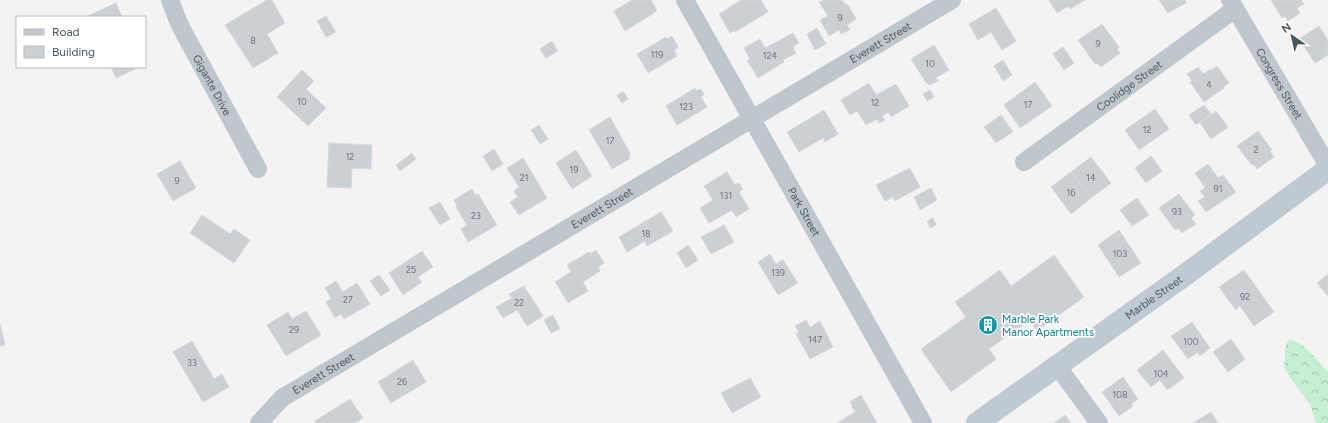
<svg xmlns="http://www.w3.org/2000/svg" width="1328" height="423" font-family="Figtree,sans-serif">
  <style>
    .forest { fill: url(#forest-crowns) }
    .building { fill: #cccfd4; stroke: #d6d9dd }
    .lines { fill: none; stroke-linecap: round; stroke-linejoin: round }
    .street { stroke: #bec7ce; stroke-width: 18 }
    .secondary { stroke: #bfc9d2; stroke-width: 22 }
    .labels { text-anchor: middle; stroke-width: 3.5; stroke-linejoin: round; paint-order: stroke }
    .number-label { font-size: 9px; fill: #6a747c }
    .street-label { font-size: 11px; fill: #4a565f; stroke: #fff }
    .culture-label { font-size: 11px; fill: #0d838f; stroke: #fff; text-anchor: start }
  </style>
  <defs>
    <pattern id="forest-crowns" width="20" height="18" patternUnits="userSpaceOnUse"><rect width="20" height="18" fill="#c4efd2"/><path d="M2 6a3 3 0 1 1 6 0M12 15a3 3 0 1 1 6 0" fill="none" stroke="#a1c4ae"/></pattern>
  </defs>
  <rect width="100%" height="100%" fill="#f4f2f2"/>
  <path class="forest" d="M1289 340C1302 339 1319 363 1328 372V423H1316L1310 404 1290 378 1284 367 1286 344Z"/>
  <g class="building">
    <polygon points="267,0 272,0 285,23 267,34 278,53 253,68 225,25"/>
    <polygon points="632,0 651,0 657,10 654,13 625,31 614,11"/>
    <polygon points="741,0 761,0 768,12 735,32 735,30 730,33 719,14"/>
    <polygon points="824,0 842,0 846,5 848,5 856,19 847,25 850,30 841,34 839,30 829,36 820,20 828,16 819,2"/>
    <polygon points="1049,0 1085,0 1070,9 1068,6 1057,13"/>
    <polygon points="1159,0 1185,0 1186,3 1168,13"/>
    <polygon points="1271,0 1301,0 1304,4 1297,8 1300,13 1288,21 1285,16 1282,18"/>
    <polygon points="116,3 122,17 88,17 88,16"/>
    <polygon points="996,8 1016,41 1002,50 991,32 978,40 969,24"/>
    <polygon points="326,16 336,32 326,37 317,21"/>
    <polygon points="1102,24 1119,47 1117,49 1120,53 1101,67 1097,63 1095,64 1078,40"/>
    <polygon points="1319,26 1328,40 1328,55 1315,63 1299,39"/>
    <polygon points="817,28 826,44 815,50 807,34"/>
    <polygon points="793,33 799,43 793,47 796,53 783,60 784,62 758,78 747,60 750,59 744,48 760,39 765,48"/>
    <polygon points="672,36 678,47 674,50 677,56 648,73 637,54 666,37 667,39"/>
    <polygon points="552,41 558,51 546,58 540,49"/>
    <polygon points="934,45 949,70 936,78 938,81 929,85 928,83 927,84 911,59"/>
    <polygon points="1063,47 1074,63 1064,70 1053,54"/>
    <polygon points="1003,60 1012,75 1003,81 994,66"/>
    <polygon points="1217,66 1229,83 1223,87 1224,88 1204,102 1190,82 1192,81 1187,74 1198,67 1203,74 1211,69 1212,70"/>
    <polygon points="111,67 139,67 116,78"/>
    <polygon points="302,70 314,81 306,89 326,108 308,126 277,97"/>
    <polygon points="1035,82 1052,106 1020,128 1004,105"/>
    <polygon points="869,83 876,95 896,84 909,106 891,117 888,112 882,116 885,120 879,123 877,119 866,125 857,111 850,115 841,100"/>
    <polygon points="695,88 697,91 701,89 704,95 701,97 707,107 677,125 666,106"/>
    <polygon points="930,90 934,97 927,101 923,94"/>
    <polygon points="624,92 628,99 622,103 617,95"/>
    <polygon points="1204,105 1211,114 1196,125 1189,115"/>
    <polygon points="1155,109 1169,129 1139,150 1125,130"/>
    <polygon points="824,110 838,134 825,142 823,138 799,152 787,132"/>
    <polygon points="1216,111 1228,127 1211,139 1200,123"/>
    <polygon points="1001,115 1013,132 996,143 984,127"/>
    <polygon points="610,117 630,153 629,159 612,169 589,130"/>
    <polygon points="539,125 548,139 540,144 531,130"/>
    <polygon points="1258,131 1272,150 1270,151 1274,157 1257,169 1253,164 1252,165 1237,146"/>
    <polygon points="329,143 372,145 371,169 352,168 351,188 327,187"/>
    <polygon points="494,149 503,164 492,171 483,156"/>
    <polygon points="576,150 592,176 572,189 556,163"/>
    <polygon points="412,153 416,159 400,171 396,165"/>
    <polygon points="1151,156 1162,171 1146,183 1135,168"/>
    <polygon points="1091,157 1111,183 1091,198 1071,172"/>
    <polygon points="523,158 547,198 519,215 510,202 518,197 514,191 519,187 507,168"/>
    <polygon points="180,161 196,188 173,201 157,174"/>
    <polygon points="1208,164 1218,178 1223,175 1236,192 1206,212 1198,201 1205,197 1200,191 1205,188 1195,173"/>
    <polygon points="910,168 920,187 895,201 893,197 885,201 876,185"/>
    <polygon points="727,172 735,185 739,183 743,189 739,192 749,209 736,217 732,210 709,223 700,208 713,200 704,186"/>
    <polygon points="1071,172 1091,198 1071,214 1051,187"/>
    <polygon points="931,188 937,200 920,210 914,197"/>
    <polygon points="472,189 475,195 478,194 497,225 468,242 461,229 467,225 456,207 457,206 454,200"/>
    <polygon points="1179,194 1195,215 1191,218 1196,224 1182,233 1178,228 1175,230 1159,208"/>
    <polygon points="1137,198 1149,215 1132,226 1120,210"/>
    <polygon points="440,202 450,219 440,225 429,208"/>
    <polygon points="661,212 673,231 647,246 645,241 627,252 619,237"/>
    <polygon points="202,215 230,234 234,229 250,240 234,263 190,233"/>
    <polygon points="933,218 936,225 930,228 927,221"/>
    <polygon points="724,225 734,242 711,254 701,237"/>
    <polygon points="1119,230 1141,263 1119,277 1098,245"/>
    <polygon points="688,245 698,260 686,268 677,253"/>
    <polygon points="596,250 604,263 598,267 600,271 583,282 588,291 568,303 555,282 571,272 567,265 589,252 590,254"/>
    <polygon points="422,251 433,267 418,277 422,282 403,295 389,273"/>
    <polygon points="770,254 776,264 783,260 798,283 778,295 758,262"/>
    <polygon points="1054,255 1084,297 1037,331 1030,320 989,349 996,359 951,392 921,349 966,317 955,302 1000,270 1011,286"/>
    <polygon points="1244,270 1274,312 1254,326 1240,306 1236,310 1219,287"/>
    <polygon points="1328,274 1328,296 1317,283"/>
    <polygon points="379,275 390,290 381,296 370,281"/>
    <polygon points="336,281 343,292 357,283 370,304 344,319 341,314 335,318 326,302 331,298 325,288"/>
    <polygon points="524,286 543,316 527,326 517,310 503,318 496,307 512,298 509,294"/>
    <polygon points="306,311 321,335 286,356 267,325 288,312 292,319"/>
    <polygon points="553,315 560,329 551,333 544,320"/>
    <polygon points="806,320 810,327 820,321 833,347 810,359 796,334 799,332 795,326"/>
    <polygon points="1192,322 1210,348 1200,356 1198,352 1188,359 1171,336"/>
    <polygon points="0,324 5,345 0,346"/>
    <polygon points="1231,339 1245,359 1228,372 1213,352"/>
    <polygon points="192,341 214,379 222,374 229,387 203,402 173,352"/>
    <polygon points="1163,350 1184,378 1167,390 1160,380 1151,387 1137,370"/>
    <polygon points="413,360 426,382 391,403 378,382"/>
    <polygon points="1123,377 1138,399 1131,404 1133,406 1119,416 1102,392"/>
    <polygon points="750,378 761,397 732,413 721,393"/>
    <polygon points="861,395 877,423 837,423 855,412 850,402"/>
    <polygon points="350,399 363,418 355,423 316,423 315,421"/>
    <polygon points="1211,412 1218,423 1193,423"/>
    <polygon points="1065,415 1071,423 1054,423"/>
  </g>
  <g class="lines">
    <g class="street">
      <path id="s1" d="M170 0 178 21 184 33 258 169"/>
      <path id="s2" d="M685 0 923 423"/>
      <path id="s3" d="M1230 0 1328 166"/>
      <path id="s4" d="M1024 162 1235 9"/>
      <polyline points="1058,367 1099,423"/>
      <path id="s5" d="M259 423 282 398 952 0"/>
    </g>
    <path class="secondary" id="s6" d="M977 423 1185 275 1328 169"/>
  </g>
  <defs>
    <g id="building-disc" transform="scale(1)"><circle r="9.5" fill="#0f9aa8" stroke="#fff"/><path d="M-4-6H4V6H1V3H-1V6H-4ZM-2.5-4.3h1.7v1.8h-1.7ZM.8-4.3h1.7v1.8H.8ZM-2.5-1h1.7V.8h-1.7ZM.8-1h1.7V.8H.8Z" fill="#fff"/></g>
  </defs>
  <g fill-rule="evenodd">
    <use href="#building-disc" x="988" y="325"/>
  </g>
  <g class="labels">
    <g class="number-label">
      <text x="840" y="21">9</text>
      <text x="253" y="44">8</text>
      <text x="1098" y="47">9</text>
      <text x="657" y="58">119</text>
      <text x="770" y="59">124</text>
      <text x="930" y="67">10</text>
      <text x="1209" y="88">4</text>
      <text x="302" y="105">10</text>
      <text x="875" y="106">12</text>
      <text x="1028" y="108">17</text>
      <text x="686" y="110">123</text>
      <text x="1147" y="133">12</text>
      <text x="610" y="144">17</text>
      <text x="1256" y="153">2</text>
      <text x="350" y="160">12</text>
      <text x="574" y="173">19</text>
      <text x="524" y="181">21</text>
      <text x="1091" y="181">14</text>
      <text x="177" y="184">9</text>
      <text x="1218" y="192">91</text>
      <text x="1071" y="196">16</text>
      <text x="726" y="199">131</text>
      <text x="1177" y="215">93</text>
      <text x="476" y="219">23</text>
      <text x="646" y="237">18</text>
      <text x="1120" y="257">103</text>
      <text x="411" y="273">25</text>
      <text x="778" y="276">139</text>
      <text x="1245" y="300">92</text>
      <text x="348" y="303">27</text>
      <text x="519" y="306">22</text>
      <text x="294" y="333">29</text>
      <text x="815" y="343">147</text>
      <text x="1191" y="345">100</text>
      <text x="192" y="366">33</text>
      <text x="1161" y="377">104</text>
      <text x="402" y="385">26</text>
      <text x="1120" y="398">108</text>
    </g>
    <g class="street-label">
      <text dy="4" stroke="none"><textPath href="#s5" startOffset="730">Everett Street</textPath></text>
      <text dy="4" stroke="none"><textPath href="#s3" startOffset="97">Congress Street</textPath></text>
      <text dy="4" stroke="none"><textPath href="#s1" startOffset="95">Gigante Drive</textPath></text>
      <text dy="4" stroke="none"><textPath href="#s4" startOffset="130">Coolidge Street</textPath></text>
      <text dy="4" stroke="none"><textPath href="#s5" startOffset="406">Everett Street</textPath></text>
      <text dy="4" stroke="none"><textPath href="#s2" startOffset="243">Park Street</textPath></text>
      <text dy="4" stroke="none"><textPath href="#s6" startOffset="217">Marble Street</textPath></text>
      <text dy="4" stroke="none"><textPath href="#s5" startOffset="82">Everett Street</textPath></text>
    </g>
    <g class="culture-label">
      <text x="1002" y="323">Marble Park<tspan x="1002" dy="13">Manor Apartments</tspan></text>
    </g>
  </g>
  <rect x="16" y="16" width="130" height="52" fill="#ffffff" stroke="#b7bbbf"/>
  <rect x="24" y="29" width="20" height="6" fill="#bfc9d2" stroke="#b7bbbf"/>
  <text x="52" y="36" font-size="12" fill="#4a565f">Road</text>
  <rect x="24" y="46" width="20" height="12" fill="#cccfd4" stroke="#b7bbbf"/>
  <text x="52" y="56" font-size="12" fill="#4a565f">Building</text>
  <g transform="translate(1292 36) rotate(326)" stroke="#ffffff" stroke-width="3" paint-order="stroke">
  <path d="M0-3L7 15L0 10L-7 15Z" fill="#4a565f"/>
  <text y="-6" font-size="11" font-weight="bold" text-anchor="middle" fill="#4a565f">N</text>
  </g>
</svg>
